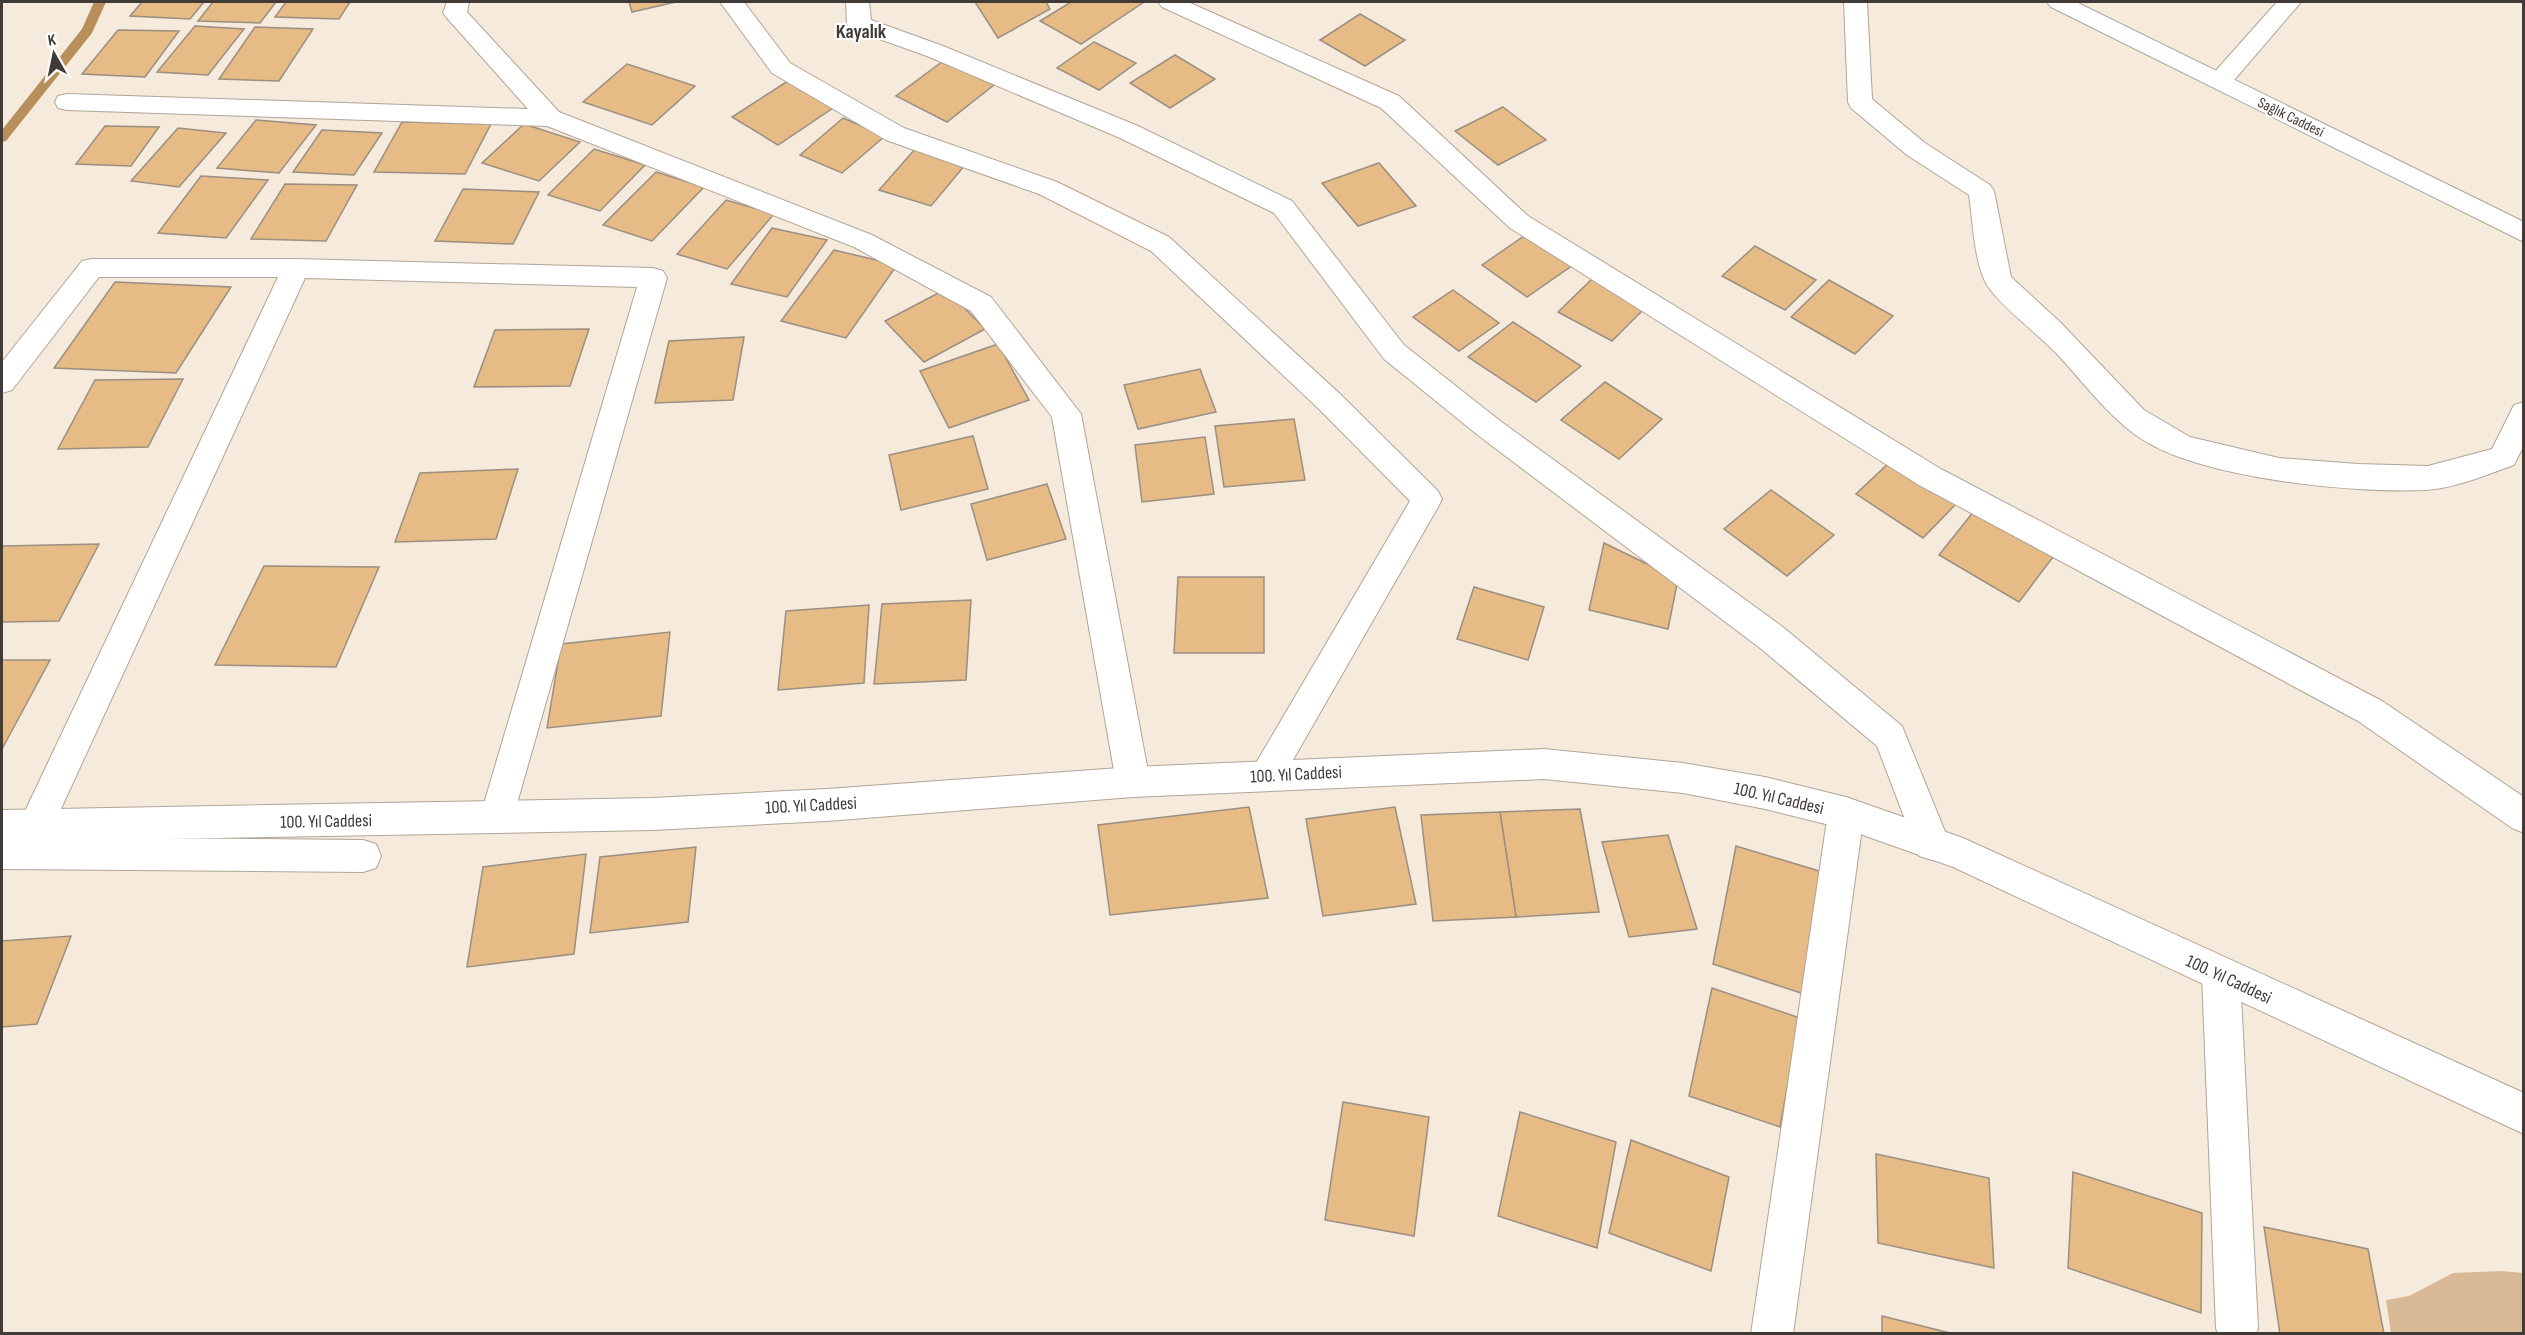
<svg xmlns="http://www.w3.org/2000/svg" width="2525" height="1335" font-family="'Sofia Sans Condensed',sans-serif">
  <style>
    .green { fill: #d7b995 }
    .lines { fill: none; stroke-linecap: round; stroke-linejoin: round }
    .stream { fill: #b88f5b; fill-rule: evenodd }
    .building { fill: #e6bb85; stroke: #9a8f82; stroke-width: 1.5 }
    .pedestrian-casing { stroke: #b0a598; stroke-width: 2 }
    .minor-casing { stroke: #b0a598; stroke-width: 2 }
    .tertiary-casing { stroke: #b0a598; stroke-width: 2 }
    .pedestrian { fill: #fff; fill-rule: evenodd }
    .minor { fill: #fff; fill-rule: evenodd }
    .tertiary { fill: #fff; fill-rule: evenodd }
    .labels { text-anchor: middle; stroke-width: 4.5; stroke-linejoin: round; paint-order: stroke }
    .far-street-label { font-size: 15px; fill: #403b36; stroke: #fff }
    .street-label { font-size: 18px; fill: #403b36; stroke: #fff }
    .far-district-label { font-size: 20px; font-weight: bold; fill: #403b36; stroke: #fff }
  </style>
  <rect width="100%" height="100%" fill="#f6eadc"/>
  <polygon class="green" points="2502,1271 2523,1273 2523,1333 2391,1333 2386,1300 2409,1296 2453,1273"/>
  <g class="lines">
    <polygon class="stream" points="94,2 106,2 92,33 6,141 2,142 2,130 82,29"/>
  </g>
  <g class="building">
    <polygon points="142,2 204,2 190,19 130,16"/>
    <polygon points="213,2 276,2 260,23 198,21"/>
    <polygon points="286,2 350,2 339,19 275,17"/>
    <polygon points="629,2 676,2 632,12"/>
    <polygon points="975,2 1046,2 1050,9 998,38"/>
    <polygon points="1071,2 1144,2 1081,44 1040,21"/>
    <polygon points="1360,14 1405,40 1365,66 1320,40"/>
    <polygon points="195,26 244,29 208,75 157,72"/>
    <polygon points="255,27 313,29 279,81 219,79"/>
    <polygon points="118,30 179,31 145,77 82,74"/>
    <polygon points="1094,42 1136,63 1099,90 1057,68"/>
    <polygon points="1175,55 1215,79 1170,108 1130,83"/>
    <polygon points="943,61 994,85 947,122 896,96"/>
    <polygon points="627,64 695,86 652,125 583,102"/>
    <polygon points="788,81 833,108 778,145 732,117"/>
    <polygon points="1503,107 1546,140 1498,165 1455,131"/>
    <polygon points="843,118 885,136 842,173 800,155"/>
    <polygon points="256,120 316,125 279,173 217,168"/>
    <polygon points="402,122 491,124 465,174 374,172"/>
    <polygon points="524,124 580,142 539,181 482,163"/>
    <polygon points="105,126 159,127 131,166 76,164"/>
    <polygon points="178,128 226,133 179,187 131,181"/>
    <polygon points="322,130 382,133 354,175 293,172"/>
    <polygon points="594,149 645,165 600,211 548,195"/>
    <polygon points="915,149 966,164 931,206 879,190"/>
    <polygon points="1379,163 1416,206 1358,226 1322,183"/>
    <polygon points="656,172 704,187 652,241 603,225"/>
    <polygon points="201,176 268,180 226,238 158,233"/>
    <polygon points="285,184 357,185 326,241 251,239"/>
    <polygon points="463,189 539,192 513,244 435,241"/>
    <polygon points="726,200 774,214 727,269 677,254"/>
    <polygon points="772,228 827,240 787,297 731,284"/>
    <polygon points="1527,234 1573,265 1527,297 1482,265"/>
    <polygon points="1755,246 1816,280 1785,310 1722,276"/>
    <polygon points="834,250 897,265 846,338 781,321"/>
    <polygon points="1592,279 1645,308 1612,341 1558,312"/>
    <polygon points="1829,280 1893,316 1855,354 1791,317"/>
    <polygon points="115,282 231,287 176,373 54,368"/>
    <polygon points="946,289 985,329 924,362 885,321"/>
    <polygon points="1453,290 1499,323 1459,351 1413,317"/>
    <polygon points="1513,322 1581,366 1536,402 1468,357"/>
    <polygon points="589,329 570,386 474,387 495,330"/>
    <polygon points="744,337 733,400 655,403 669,341"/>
    <polygon points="998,344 1029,400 949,428 920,371"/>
    <polygon points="1200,369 1216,412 1138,429 1124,385"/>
    <polygon points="183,379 148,447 58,449 95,380"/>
    <polygon points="1605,382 1662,419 1619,459 1561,420"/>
    <polygon points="1294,419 1305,480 1224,487 1215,426"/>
    <polygon points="973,436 988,489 901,510 889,455"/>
    <polygon points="1205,437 1214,494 1142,502 1135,445"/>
    <polygon points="1891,461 1957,503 1923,538 1856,494"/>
    <polygon points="518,469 496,539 395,542 420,473"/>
    <polygon points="1047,484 1066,539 987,560 971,504"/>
    <polygon points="1771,490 1834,535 1787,576 1724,529"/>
    <polygon points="1974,511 2053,557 2019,602 1939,555"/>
    <polygon points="1604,543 1678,579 1668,629 1589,610"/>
    <polygon points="99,544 59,621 2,622 2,546"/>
    <polygon points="264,566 379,567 336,667 215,665"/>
    <polygon points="1178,577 1264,577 1264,653 1174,653"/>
    <polygon points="1474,587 1544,607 1528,660 1457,639"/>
    <polygon points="971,600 966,680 874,684 882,604"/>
    <polygon points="869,605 864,683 778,690 786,611"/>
    <polygon points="670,632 661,716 547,728 561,644"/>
    <polygon points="2,660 50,660 2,749"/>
    <polygon points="1249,807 1268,898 1110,915 1098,825"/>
    <polygon points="1395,807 1416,904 1323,916 1306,819"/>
    <polygon points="1580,809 1599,912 1516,917 1500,812"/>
    <polygon points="1500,812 1516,917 1433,921 1421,815"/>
    <polygon points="1668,835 1697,929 1629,937 1602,842"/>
    <polygon points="1736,846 1826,873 1807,995 1713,964"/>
    <polygon points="696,847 688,922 590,933 600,857"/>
    <polygon points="586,854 574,954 467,967 483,867"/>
    <polygon points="71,936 37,1024 2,1027 2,941"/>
    <polygon points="1712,988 1800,1018 1780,1127 1689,1096"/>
    <polygon points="1343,1102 1429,1117 1414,1236 1325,1220"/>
    <polygon points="1520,1112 1616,1142 1597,1248 1498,1216"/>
    <polygon points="1631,1140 1729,1177 1711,1271 1609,1233"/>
    <polygon points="1876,1154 1989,1178 1994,1268 1878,1243"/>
    <polygon points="2073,1172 2202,1213 2201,1313 2068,1268"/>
    <polygon points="2264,1227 2368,1249 2384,1334 2280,1334"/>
    <polygon points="1882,1316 1954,1334 1882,1334"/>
  </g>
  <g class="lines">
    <g class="pedestrian-casing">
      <polygon id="pedestrian" points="2,837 363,840 376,844 381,856 376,868 363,872 2,869"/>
    </g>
    <g class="minor-casing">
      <g id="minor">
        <polygon points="447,2 469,2 467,12 559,112 872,235 991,297 1081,414 1150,782 1145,793 1133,797 1121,793 1116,782 1052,417 971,311 854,247 547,126 67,110 58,108 55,102 58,96 67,94 528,109 447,18 443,13"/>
        <polygon points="720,2 744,2 790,63 904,128 1057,182 1169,237 1339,393 1438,491 1442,499 1438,507 1278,786 1266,790 1254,786 1249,775 1410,501 1319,409 1151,251 1039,194 886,140 772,73"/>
        <polygon points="846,2 869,2 871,20 943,46 1138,126 1292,201 1404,345 1499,420 1784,628 1902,726 1950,844 1945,856 1932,860 1919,856 1877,746 1760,648 1479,436 1384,359 1274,213 1120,138 927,56 851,29 847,24"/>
        <polygon points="1158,2 1188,2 1399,96 1528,216 1941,469 2382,701 2524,797 2524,833 2512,828 2358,721 1919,485 1510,228 1381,108 1162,7"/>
        <path d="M1844 2H1867L1872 99 1925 143 1990 185 1994 191 2011 277 2060 322 2144 410 2190 437 2279 458 2358 464 2428 466 2492 449 2514 405 2524 402V445L2514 465C2486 475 2456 488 2426 490 2352 493 2201 479 2140 438 2108 416 2083 382 2057 354 2037 333 2005 310 1989 288 1974 267 1973 221 1969 195L1907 155 1851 108 1848 102Z"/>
        <polygon points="2277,2 2301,2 2229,86 2220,89 2211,86 2208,81 2211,76"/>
        <polygon points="92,259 296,259 653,268 663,271 667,278 510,828 498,833 486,828 480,817 637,287 305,278 48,837 36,842 24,837 18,826 278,277 99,277 12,390 2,393 2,362 82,261"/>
        <polygon points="1846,797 1858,802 1864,813 1793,1334 1751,1334 1828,813 1834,802"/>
        <polygon points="2221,957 2234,962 2240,975 2258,1328 2256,1334 2218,1334 2216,1328 2202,975 2208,962"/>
      </g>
    </g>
    <g class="tertiary-casing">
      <g id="tertiary">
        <polygon points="2047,2 2076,2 2524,222 2524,242 2051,7"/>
        <polygon points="1544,749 1683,763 1765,777 1846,797 1963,838 2524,1093 2524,1134 1953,867 1846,829 1765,809 1683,793 1544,779 1133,797 827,821 653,830 2,842 2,810 653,798 827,789 1133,767"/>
      </g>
    </g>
    <use href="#pedestrian" class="pedestrian"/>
    <use href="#minor" class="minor"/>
    <use href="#tertiary" class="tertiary"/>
  </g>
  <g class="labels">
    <g class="far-street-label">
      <text transform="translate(2291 117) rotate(26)" y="5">Sağlık Caddesi</text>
    </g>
    <g class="street-label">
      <text transform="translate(1296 774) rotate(-3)" y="6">100. Yıl Caddesi</text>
      <text transform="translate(1779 798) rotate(13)" y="6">100. Yıl Caddesi</text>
      <text transform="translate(811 805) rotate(-3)" y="6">100. Yıl Caddesi</text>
      <text transform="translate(326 821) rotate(-1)" y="6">100. Yıl Caddesi</text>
      <text transform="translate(2229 979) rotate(25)" y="6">100. Yıl Caddesi</text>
    </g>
    <g class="far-district-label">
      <text x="861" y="38">Kayalık</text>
    </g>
  </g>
  <rect width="2525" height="1335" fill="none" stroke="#403b36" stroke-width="6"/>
  <g transform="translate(54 54) rotate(351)" stroke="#ffffff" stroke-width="4.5" paint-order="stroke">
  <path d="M0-4.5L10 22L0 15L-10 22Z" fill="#403b36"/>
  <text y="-9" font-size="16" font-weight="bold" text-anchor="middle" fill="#403b36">K</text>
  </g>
</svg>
